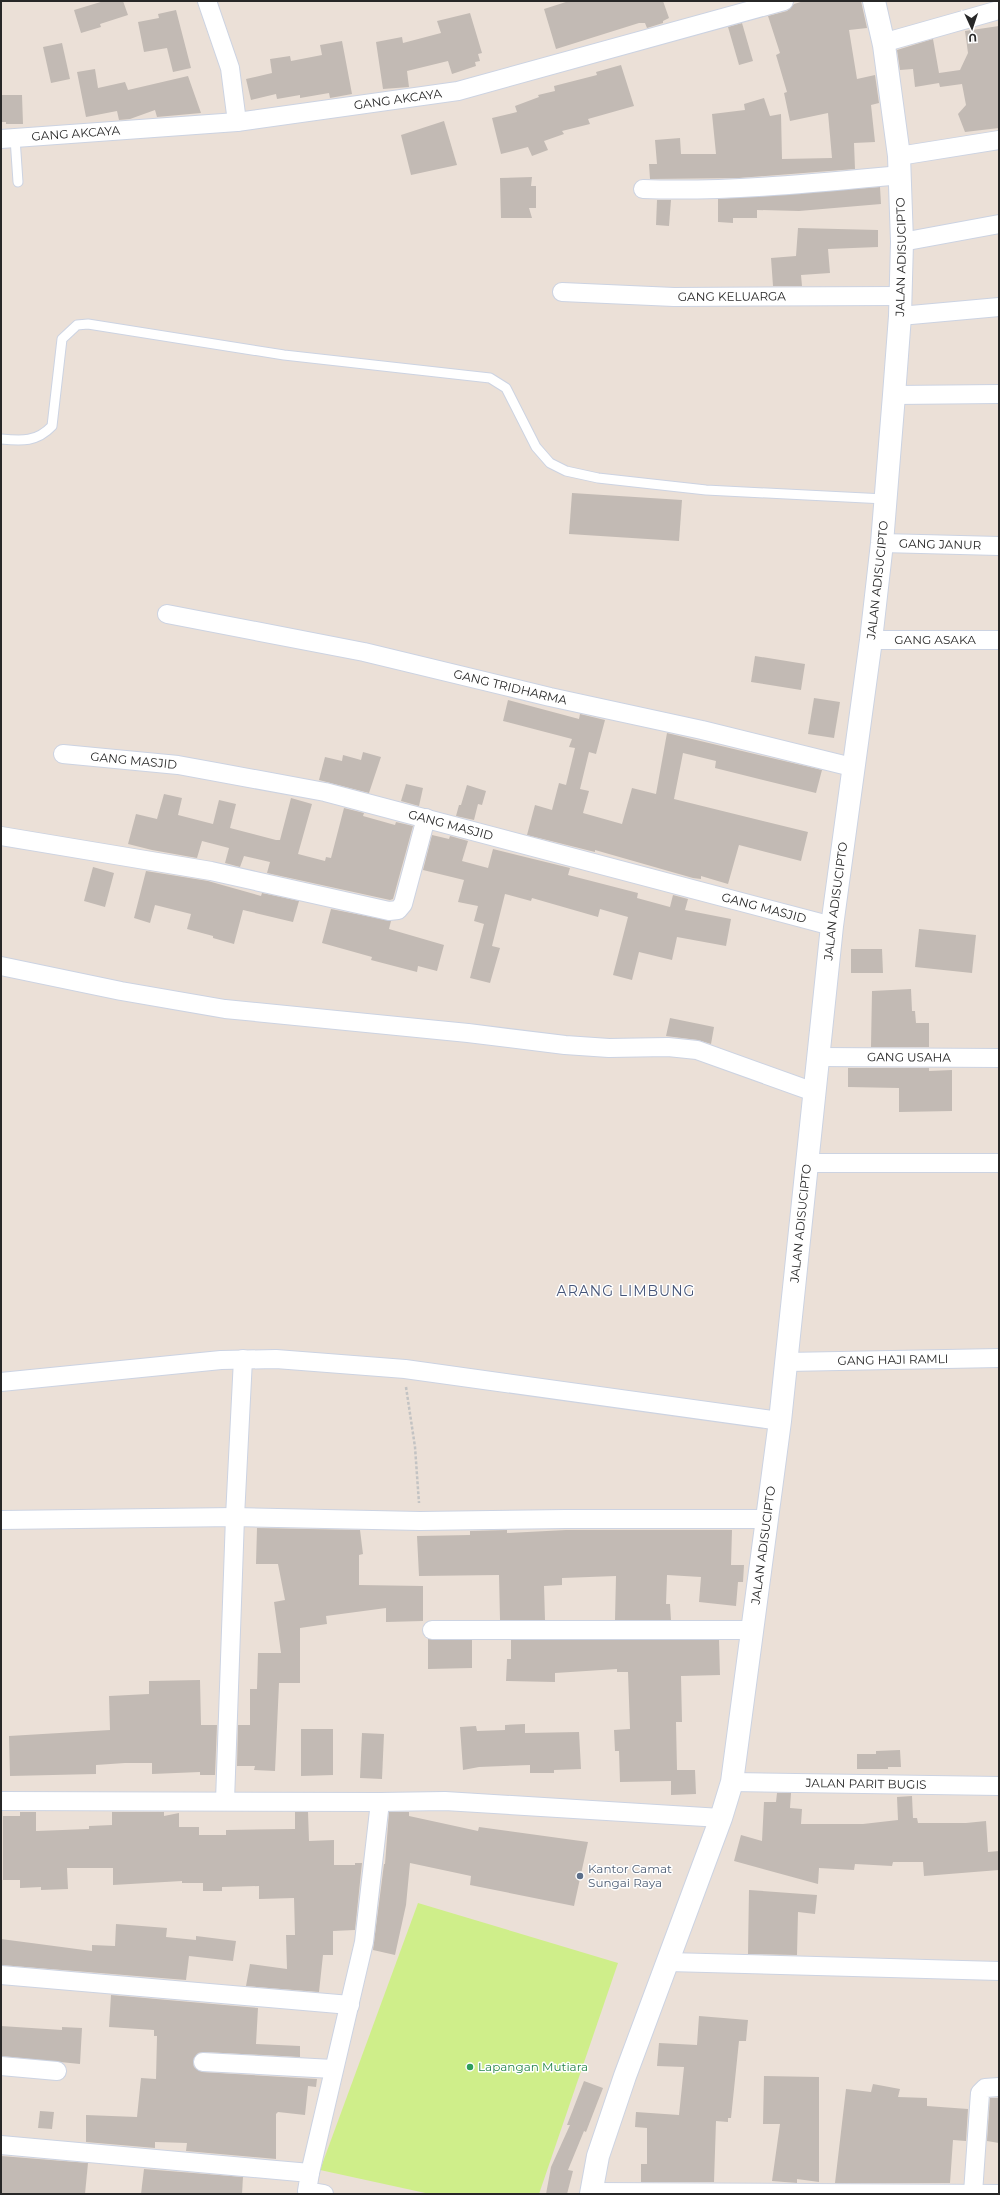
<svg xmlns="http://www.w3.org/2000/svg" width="1000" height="2195" font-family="Montserrat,sans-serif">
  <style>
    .pitch { fill: #cfee8a }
    .building { fill: #c2bab4 }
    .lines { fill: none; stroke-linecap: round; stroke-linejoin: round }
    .lane-casing { stroke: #ccd3e2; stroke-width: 11 }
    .street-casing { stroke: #ccd3e2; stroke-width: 20 }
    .secondary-casing { stroke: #ccd3e2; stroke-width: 24 }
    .path { stroke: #c3c3c3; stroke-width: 2.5; stroke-dasharray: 3 2; stroke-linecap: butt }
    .lane { stroke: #fff; stroke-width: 9 }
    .street { stroke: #fff; stroke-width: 18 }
    .secondary { stroke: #fff; stroke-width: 22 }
    .service-dot { fill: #5c6f8a; stroke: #fff; stroke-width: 1.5 }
    .leisure-dot { fill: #2e9e5b; stroke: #fff; stroke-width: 1.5 }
    .labels { text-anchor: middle; stroke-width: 3; stroke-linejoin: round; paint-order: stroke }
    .street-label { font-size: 12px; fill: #272727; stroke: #fff }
    .service-label { font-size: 12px; fill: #4e5e75; stroke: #fff; text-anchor: start }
    .leisure-label { font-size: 12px; fill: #27864d; stroke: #fff; text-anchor: start }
    .quarter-label { font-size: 14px; letter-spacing: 1px; fill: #455579; stroke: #fff }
  </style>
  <rect width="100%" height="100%" fill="#ebe0d7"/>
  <polygon class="pitch" points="418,1903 618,1963 539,2194 430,2194 320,2170"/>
  <g class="building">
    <polygon points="104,1 123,1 128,15 100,24 101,27 81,33 74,10"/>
    <polygon points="569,1 663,1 669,18 663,21 663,23 647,28 645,23 639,23 556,49 544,9"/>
    <polygon points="804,1 861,1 867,28 849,30 857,79 875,75 879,103 871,105 875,142 854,143 855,169 739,178 650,179 649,164 657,164 655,140 680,138 681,154 716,154 712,114 745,110 744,104 764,98 770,116 781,114 782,159 832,158 828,113 790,121 784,93 787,92 776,55 780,53 768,16 787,11 794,4"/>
    <polygon points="176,10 191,68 173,72 167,48 144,52 138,22 159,18 158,14"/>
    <polygon points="470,13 482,53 478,54 480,61 475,62 476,66 452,74 448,61 407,71 409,87 383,89 376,42 402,37 403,43 441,33 437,21"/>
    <polygon points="742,23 753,61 739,65 728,27"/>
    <polygon points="999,26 999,128 965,132 958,114 966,105 962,84 940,87 939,83 915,87 913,69 900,70 897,50 933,39 939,73 960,70 968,53 965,31"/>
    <polygon points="342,41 352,94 330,98 329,93 300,98 300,95 277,99 276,94 251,100 246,79 272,73 270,59 290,56 291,61 322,55 320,45"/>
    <polygon points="62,43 70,79 51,83 43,47"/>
    <polygon points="621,65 634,106 588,119 590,124 562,131 564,134 544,141 548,150 532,156 528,147 501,154 492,118 517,112 515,106 539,97 538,95 555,91 554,86 597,75 596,72"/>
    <polygon points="95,69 98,88 125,82 128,90 188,76 201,113 157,117 155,110 130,119 119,120 117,111 86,117 77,72"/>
    <polygon points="1,95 22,95 23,124 6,124 6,122 1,122"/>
    <polygon points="444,121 457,165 411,175 401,135"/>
    <polygon points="532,177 531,186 536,186 536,208 529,208 532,218 501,218 500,178"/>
    <polygon points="880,187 881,204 799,211 757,210 757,218 733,218 733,223 718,222 718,199"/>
    <polygon points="657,200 671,200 669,226 656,225"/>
    <polygon points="798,228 878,230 878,247 828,249 830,273 801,275 802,286 773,286 771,258 796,256"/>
    <polygon points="572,493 682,500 679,541 569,534"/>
    <polygon points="755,656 805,664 801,690 751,682"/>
    <polygon points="814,698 840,702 834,738 808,734"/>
    <polygon points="508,700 579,719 580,714 605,720 596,754 589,752 580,789 589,791 583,813 622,824 632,788 656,794 667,733 822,770 816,793 715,768 716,761 683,753 674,799 808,832 801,861 739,845 728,884 701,876 701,879 693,878 595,850 595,852 527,835 535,805 552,810 559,783 566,785 575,748 569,747 572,739 503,721"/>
    <polygon points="363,752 381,757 369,793 319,780 325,757 342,761 343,755 361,760"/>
    <polygon points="406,784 423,788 419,806 401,801"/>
    <polygon points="467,785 486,791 482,805 478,804 474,820 456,816 459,805 461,805"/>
    <polygon points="164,794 182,798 178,815 213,824 219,800 236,804 230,828 276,840 280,840 291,798 312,804 298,854 325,861 326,857 331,858 344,808 364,813 363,816 395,825 396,822 413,826 393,899 390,900 267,873 270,862 244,856 240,867 225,863 229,848 202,841 197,858 152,850 128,844 136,814 157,819"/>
    <polygon points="432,835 449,839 450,836 468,841 462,861 488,868 493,849 570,868 568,875 638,893 637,898 670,907 673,895 688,899 685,910 731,919 726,946 677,937 672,960 639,952 632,980 613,975 628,917 600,909 598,917 532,898 531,901 505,894 492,946 500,948 490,983 470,978 484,924 474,921 478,906 458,902 464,880 423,870"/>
    <polygon points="93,867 114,873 105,907 84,901"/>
    <polygon points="146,871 208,881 261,896 262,893 299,901 293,922 243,910 234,944 213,938 213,936 187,929 191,914 155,905 150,923 134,918"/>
    <polygon points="331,909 391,921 389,929 444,945 437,971 418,966 417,972 371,960 372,957 322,943"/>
    <polygon points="919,929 976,935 972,973 915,967"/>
    <polygon points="851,949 882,949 883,973 851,973"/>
    <polygon points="911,989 912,1011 915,1011 916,1023 929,1023 929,1047 871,1047 872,991"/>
    <polygon points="670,1018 714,1027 711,1044 698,1040 666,1036"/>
    <polygon points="848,1068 929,1068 929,1071 952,1070 952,1111 899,1112 899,1088 848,1087"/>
    <polygon points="257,1528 360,1530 363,1554 359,1555 359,1585 423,1586 423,1621 386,1622 386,1608 326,1616 327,1624 300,1628 300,1683 279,1683 275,1771 254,1770 255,1766 237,1766 238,1725 250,1725 250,1689 257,1689 258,1653 281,1653 274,1602 285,1600 278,1564 256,1564"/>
    <polygon points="507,1530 507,1533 566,1530 732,1530 731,1565 744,1565 743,1582 738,1582 736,1606 699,1602 701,1577 667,1575 666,1604 670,1604 671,1620 615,1620 616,1576 562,1578 562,1585 544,1586 545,1620 500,1620 499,1575 419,1576 417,1536 470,1535 470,1531"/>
    <polygon points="428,1639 472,1640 472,1668 428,1669"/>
    <polygon points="511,1640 719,1640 720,1675 681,1676 682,1722 676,1722 677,1770 695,1770 696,1794 671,1795 671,1781 620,1782 619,1751 615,1751 614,1730 630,1729 628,1672 617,1672 617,1669 555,1673 555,1682 506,1681 507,1659 511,1659"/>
    <polygon points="200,1680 201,1725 217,1725 215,1775 200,1775 200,1772 152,1774 152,1763 125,1763 96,1765 96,1774 10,1776 9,1736 110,1730 109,1696 149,1694 149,1681"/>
    <polygon points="525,1724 525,1733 579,1732 581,1769 554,1770 554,1773 530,1773 530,1765 479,1767 463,1770 460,1727 476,1726 477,1731 505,1730 505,1725"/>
    <polygon points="301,1729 333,1729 333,1775 301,1776"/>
    <polygon points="362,1733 384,1734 382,1779 360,1778"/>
    <polygon points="900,1750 901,1767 888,1767 888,1769 857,1769 857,1754 876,1754 876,1751"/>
    <polygon points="777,1793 791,1793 790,1808 802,1809 801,1824 863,1824 898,1820 897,1797 912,1796 913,1818 917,1818 918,1823 966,1823 986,1821 988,1852 999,1851 999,1870 924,1876 923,1862 893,1862 892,1866 855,1864 854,1870 819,1868 818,1884 734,1861 741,1835 762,1841 764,1802 776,1802"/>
    <polygon points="20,1812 36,1812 36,1831 89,1829 89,1826 112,1825 112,1812 164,1812 164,1816 179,1813 179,1827 199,1827 199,1835 226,1835 226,1830 295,1829 295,1812 308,1812 309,1841 334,1840 334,1865 355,1865 355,1863 362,1863 355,1930 333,1931 333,1955 323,1955 319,1992 246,1986 250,1964 287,1969 286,1935 295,1935 294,1898 259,1899 259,1886 222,1887 222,1891 203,1891 203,1883 182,1883 182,1881 113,1885 113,1868 67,1868 68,1889 41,1890 41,1887 20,1888 20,1880 3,1880 3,1816 20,1816"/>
    <polygon points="389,1812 409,1812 409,1816 478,1831 479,1827 588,1842 574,1906 470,1885 471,1876 410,1863 406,1905 395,1955 373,1950 384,1864 385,1864"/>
    <polygon points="749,1890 817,1895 815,1914 798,1912 797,1955 748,1954"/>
    <polygon points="116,1924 167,1928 166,1937 196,1940 196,1936 236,1941 233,1961 189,1956 186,1980 1,1965 1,1939 92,1951 92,1945 115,1946"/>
    <polygon points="111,1995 258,2008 256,2044 300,2046 300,2057 204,2052 198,2053 193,2061 194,2067 202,2072 317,2079 316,2087 308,2086 305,2115 278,2112 276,2114 276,2159 186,2151 187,2143 155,2142 155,2148 86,2142 86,2115 137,2117 141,2078 156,2079 157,2036 154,2036 154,2030 109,2027"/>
    <polygon points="699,2016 748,2020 746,2041 739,2041 731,2118 728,2118 728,2122 716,2121 714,2182 641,2182 641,2164 647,2164 647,2128 635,2127 636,2112 679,2115 684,2067 657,2066 659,2043 697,2045"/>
    <polygon points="1,2026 62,2030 62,2027 82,2028 80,2064 1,2056"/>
    <polygon points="764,2076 819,2077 819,2182 797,2179 797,2183 772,2181 780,2124 763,2124"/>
    <polygon points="584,2081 603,2088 586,2132 584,2131 568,2170 573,2171 567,2194 546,2194 551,2167 570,2125 567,2125"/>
    <polygon points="873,2084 900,2089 898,2097 927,2098 927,2106 968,2109 966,2141 953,2140 950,2183 835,2183 846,2089 871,2092"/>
    <polygon points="990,2098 999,2098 999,2143 987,2141"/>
    <polygon points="40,2111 54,2112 52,2129 38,2128"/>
    <polygon points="1,2156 88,2163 85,2194 1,2194"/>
    <polygon points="144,2169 243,2177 242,2194 141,2194"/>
  </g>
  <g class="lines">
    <g class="lane-casing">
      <g id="lane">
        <polyline points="15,138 18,182"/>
        <path d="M1 439C22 441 37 442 52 426L62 339 77 325 88 324 284 355 490 378 506 388 536 447 550 463 566 471 598 478 706 490 885 499"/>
      </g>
    </g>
    <g class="street-casing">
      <g id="street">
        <polyline points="207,1 230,68 237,122"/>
        <polyline points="884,45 893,40 999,10"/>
        <path id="s1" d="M1 139 237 122 458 91 784 1"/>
        <polyline points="899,156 999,140"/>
        <path d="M643 189C729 192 815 183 900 175"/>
        <polyline points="902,242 999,224"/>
        <path id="s2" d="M562 292 674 297 901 296"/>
        <polyline points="900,316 999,307"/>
        <polyline points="894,395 999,394"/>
        <path id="s3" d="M882 543 999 546"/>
        <path id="s4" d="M167 614 364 652 550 697 702 730 852 767"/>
        <path id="s5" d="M871 640H999"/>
        <path id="s6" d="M63 754 178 765 325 792 832 926"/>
        <polyline points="1,836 211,871 389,911 398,910 403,904 426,818"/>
        <polyline points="1,966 121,991 225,1009 468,1033 565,1045 609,1048 668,1047 697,1050 814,1092"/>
        <path id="s7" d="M818 1057 999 1058"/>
        <polyline points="807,1163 999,1163"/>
        <path id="s8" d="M786 1362 999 1358"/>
        <polyline points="1,1382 221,1360 276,1359 405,1369 780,1421"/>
        <polyline points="1,1520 235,1517 420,1521 566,1519 766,1519"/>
        <polyline points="432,1630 752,1630"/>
        <path id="s9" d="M732 1782 999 1786"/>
        <polyline points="1,1801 380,1802 445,1801 721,1818"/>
        <polyline points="225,1801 235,1517 243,1359"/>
        <polyline points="668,1962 999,1971"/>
        <polyline points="1,1975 350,2005"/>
        <polyline points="203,2062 333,2069"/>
        <polyline points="1,2066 57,2071"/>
        <polyline points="1,2145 310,2173 307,2191 324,2194"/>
        <polyline points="310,2173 364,1942 380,1802"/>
        <polyline points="591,2192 999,2194"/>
        <polyline points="973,2193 980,2093 985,2088 999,2087"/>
      </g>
    </g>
    <g class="secondary-casing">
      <g id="secondary">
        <path id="s10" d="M591 2194 598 2156 625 2076 721 1818 732 1782 780 1421 832 926 871 640 882 543 894 395 900 316 902 242 899 156 884 45 874 1"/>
      </g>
    </g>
    <polyline class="path" points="406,1387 415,1447 419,1503"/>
    <use href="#lane" class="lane"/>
    <use href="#street" class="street"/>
    <use href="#secondary" class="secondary"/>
  </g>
  <circle class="service-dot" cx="580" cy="1876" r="4"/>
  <circle class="leisure-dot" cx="470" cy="2067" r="4"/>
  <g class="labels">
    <g class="street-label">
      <text dy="4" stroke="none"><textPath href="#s1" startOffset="399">GANG AKCAYA</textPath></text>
      <text dy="4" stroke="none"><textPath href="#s1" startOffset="75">GANG AKCAYA</textPath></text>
      <text dy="4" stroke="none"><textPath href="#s10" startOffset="1971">JALAN ADISUCIPTO</textPath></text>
      <text dy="4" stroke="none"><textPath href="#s2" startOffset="170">GANG KELUARGA</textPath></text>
      <text dy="4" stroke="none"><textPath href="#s3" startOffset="58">GANG JANUR</textPath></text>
      <text dy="4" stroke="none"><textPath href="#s10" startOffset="1647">JALAN ADISUCIPTO</textPath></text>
      <text dy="4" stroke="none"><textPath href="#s5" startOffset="64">GANG ASAKA</textPath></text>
      <text dy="4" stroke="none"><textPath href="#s4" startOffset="351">GANG TRIDHARMA</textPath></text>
      <text dy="4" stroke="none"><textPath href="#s6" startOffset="71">GANG MASJID</textPath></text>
      <text dy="4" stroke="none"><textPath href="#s6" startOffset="395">GANG MASJID</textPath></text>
      <text dy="4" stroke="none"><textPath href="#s10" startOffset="1323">JALAN ADISUCIPTO</textPath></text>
      <text dy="4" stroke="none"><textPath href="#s6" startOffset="719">GANG MASJID</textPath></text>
      <text dy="4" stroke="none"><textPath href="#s7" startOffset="91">GANG USAHA</textPath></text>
      <text dy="4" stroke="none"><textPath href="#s10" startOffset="999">JALAN ADISUCIPTO</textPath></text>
      <text dy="4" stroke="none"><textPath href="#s8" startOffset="107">GANG HAJI RAMLI</textPath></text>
      <text dy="4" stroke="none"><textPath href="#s10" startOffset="675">JALAN ADISUCIPTO</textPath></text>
      <text dy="4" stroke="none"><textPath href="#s9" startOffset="134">JALAN PARIT BUGIS</textPath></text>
    </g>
    <g class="service-label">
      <text x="588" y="1873">Kantor Camat<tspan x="588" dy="14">Sungai Raya</tspan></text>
    </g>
    <g class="leisure-label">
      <text x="478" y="2071">Lapangan Mutiara</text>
    </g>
    <g class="quarter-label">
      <text x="626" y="1296">ARANG LIMBUNG</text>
    </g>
  </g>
  <rect width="1000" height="2195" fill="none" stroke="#272727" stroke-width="4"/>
  <g transform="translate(972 28) rotate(177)" stroke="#ffffff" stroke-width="3" paint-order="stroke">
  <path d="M0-3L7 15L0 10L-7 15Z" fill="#272727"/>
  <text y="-6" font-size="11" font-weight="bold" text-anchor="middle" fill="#272727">U</text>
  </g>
</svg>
